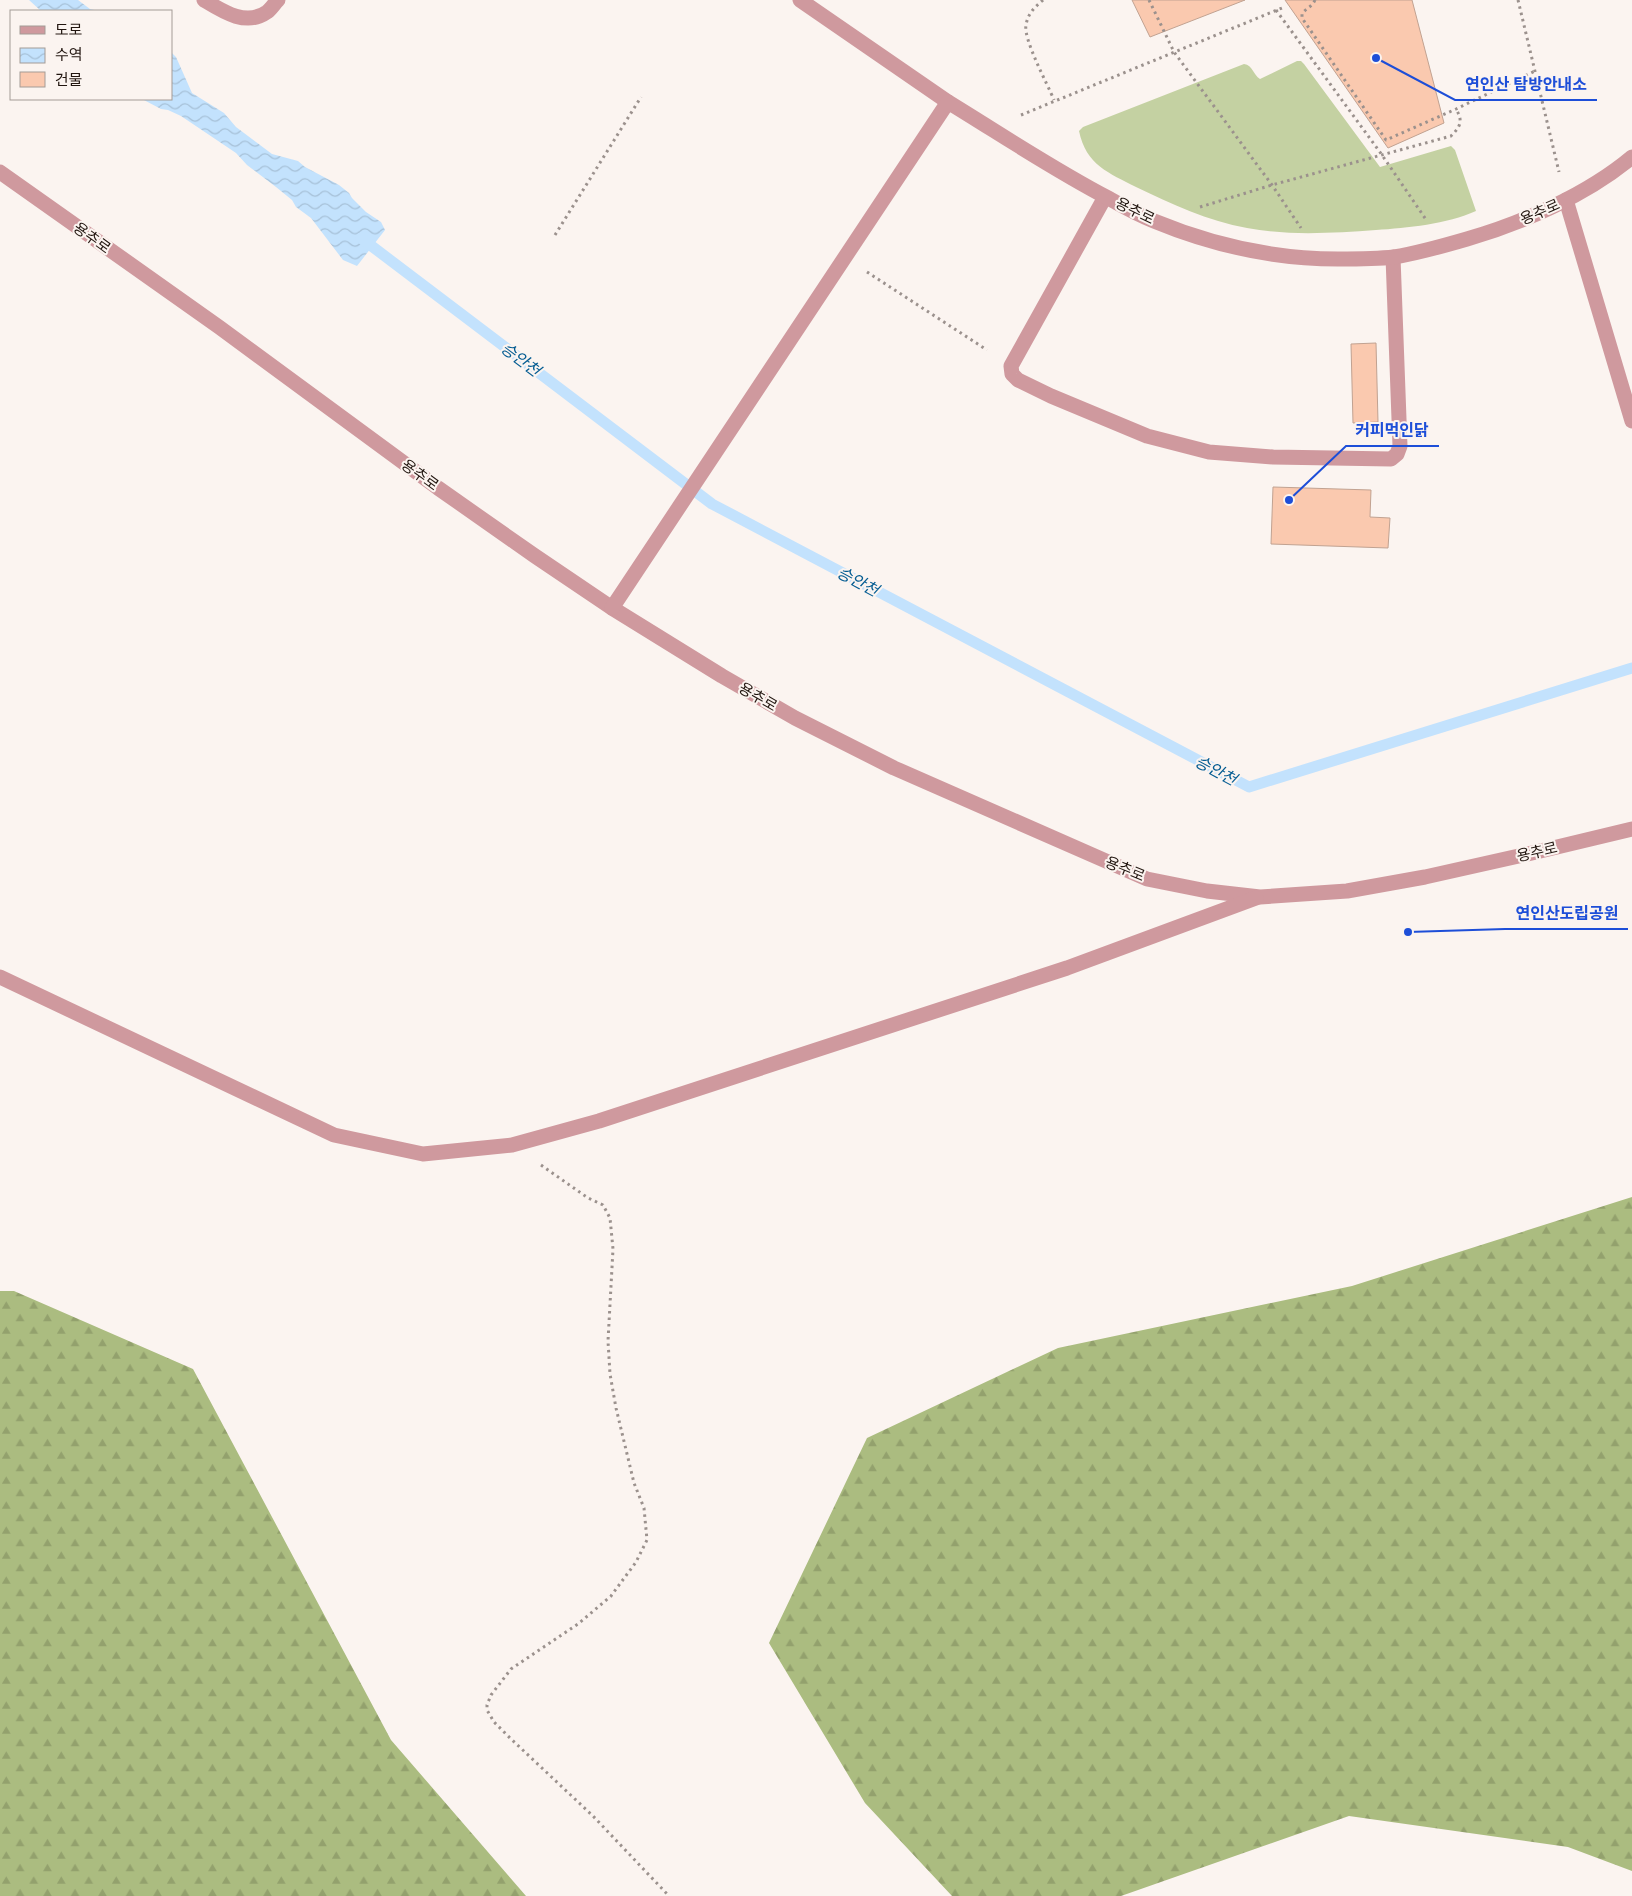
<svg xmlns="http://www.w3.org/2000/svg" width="1632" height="1896" font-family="'PT Serif','Noto Sans KR',serif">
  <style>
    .forest { fill: url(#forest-firs) }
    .garden { fill: #c4d1a2 }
    .water { fill: url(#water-waves) }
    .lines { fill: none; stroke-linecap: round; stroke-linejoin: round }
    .stream { stroke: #c3e2fd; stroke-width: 11 }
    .building { fill: #fac9af; stroke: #c1a291 }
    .path { stroke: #9b918d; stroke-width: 3; stroke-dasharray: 2.5 4; stroke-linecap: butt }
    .minor { stroke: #cf999e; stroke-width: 15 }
    .labels { text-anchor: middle; stroke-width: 4; stroke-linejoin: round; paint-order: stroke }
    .street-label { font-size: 15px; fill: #21150f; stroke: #fbf4f0 }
    .water-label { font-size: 16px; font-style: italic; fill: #045c92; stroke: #fbf4f0 }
    .leader { fill: none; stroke: #1d4ed8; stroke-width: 2 }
    .callout-dot { fill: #1d4ed8; stroke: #fbf4f0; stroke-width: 2 }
    .callout-label { font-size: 16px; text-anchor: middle; font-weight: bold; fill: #1d4ed8; stroke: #fbf4f0; stroke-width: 4; stroke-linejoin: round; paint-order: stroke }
  </style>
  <defs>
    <pattern id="forest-firs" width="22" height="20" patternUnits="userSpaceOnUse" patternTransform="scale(1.25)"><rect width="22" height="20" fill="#abbc80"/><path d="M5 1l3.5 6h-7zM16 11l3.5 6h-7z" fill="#93a16d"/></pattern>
    <pattern id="water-waves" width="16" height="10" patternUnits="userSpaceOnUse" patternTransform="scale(1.25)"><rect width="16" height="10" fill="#c3e2fd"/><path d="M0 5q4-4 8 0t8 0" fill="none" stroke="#a7c1d8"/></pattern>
  </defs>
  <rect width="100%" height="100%" fill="#fbf4f0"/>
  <g class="forest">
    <polygon points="1632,1197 1632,1871 1568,1847 1349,1816 1121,1896 952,1896 865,1803 769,1643 867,1438 1058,1348 1352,1286"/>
    <polygon points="0,1291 14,1291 193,1369 391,1740 526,1896 0,1896"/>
  </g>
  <path class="garden" d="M1297 61H1301L1304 64 1380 167 1451 146 1455 150 1476 211C1447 224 1407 228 1376 230 1333 233 1289 236 1247 228 1208 221 1171 204 1136 187 1109 173 1086 165 1079 131L1083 127 1244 64C1253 65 1253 75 1260 79Z"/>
  <g class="water">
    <polygon points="29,0 78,0 90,9 98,11 41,11"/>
    <polygon points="171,52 176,57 192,93 224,113 236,127 272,154 298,161 305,167 339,185 349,193 352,198 366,212 381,222 385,230 357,266 343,260 311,218 296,207 292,200 276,187 247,165 236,153 181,116 168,110 161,109 142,99 171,99"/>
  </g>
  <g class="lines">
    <polyline class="stream" points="361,238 712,504 1249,787 1632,668"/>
  </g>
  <g class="building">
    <polygon points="1132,0 1245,0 1150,37"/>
    <polygon points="1285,0 1412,0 1444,123 1388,148"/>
    <polygon points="1376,343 1378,422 1353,423 1351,344"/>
    <polygon points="1273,487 1371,490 1370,517 1390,518 1388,548 1271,544"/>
  </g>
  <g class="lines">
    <g class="path">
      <path d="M1043 0C1035 7 1028 13 1026 25 1023 39 1048 85 1054 100"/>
      <polyline points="1149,0 1174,52 1272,185 1301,228"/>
      <path d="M1315 0C1312 7 1306 8 1302 14V18L1386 140 1456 109 1535 71"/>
      <polyline points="1518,0 1559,172"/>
      <polyline points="1276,10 1382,155 1427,221"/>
      <polyline points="1021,115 1282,8"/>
      <path d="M1200 207 1272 185 1451 136C1461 126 1463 121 1456 109"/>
      <polyline points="555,235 641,97"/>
      <polyline points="867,272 987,350"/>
      <polyline points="541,1165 588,1198 603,1205 610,1218 613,1249 608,1341 610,1374 616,1408 634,1483 644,1508 647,1540 636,1562 611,1596 578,1624 511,1669 491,1695 487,1705 487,1710 494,1722 510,1738 593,1816 669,1896"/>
    </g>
    <g class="minor">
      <path d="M204 0C222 11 246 27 267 12 271 9 274 4 278 0"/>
      <polyline points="800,0 948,102"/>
      <polyline points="0,172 219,327 438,488 535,556 612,608 722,676 795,718 894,768 1147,879 1207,891 1260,897 1347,891 1425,877 1532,853 1632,829"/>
      <polyline points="1105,197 1011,366 1012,374 1018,380 1051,396 1147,436 1209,452 1273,457 1391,459 1397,454 1400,446 1393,257"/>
      <polyline points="1566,200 1632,421"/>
      <path d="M612 608 948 102C1002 135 1054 170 1110 199 1124 207 1139 215 1154 221 1212 245 1275 259 1338 259 1356 259 1376 259 1394 257 1419 253 1443 246 1467 239 1523 223 1588 194 1632 157"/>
      <polyline points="0,977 334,1135 423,1154 512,1145 599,1121 1067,968 1256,898"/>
    </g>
  </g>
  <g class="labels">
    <g class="street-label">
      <text transform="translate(1135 211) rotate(26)" y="5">용추로</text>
      <text transform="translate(1540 212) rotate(-24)" y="5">용추로</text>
      <text transform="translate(92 238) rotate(36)" y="5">용추로</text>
      <text transform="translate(420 475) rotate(36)" y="5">용추로</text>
      <text transform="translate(758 697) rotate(30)" y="5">용추로</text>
      <text transform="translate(1537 852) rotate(-13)" y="5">용추로</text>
      <text transform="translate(1125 869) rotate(22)" y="5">용추로</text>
    </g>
    <g class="water-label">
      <text transform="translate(521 359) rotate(37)" y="6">승안천</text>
      <text transform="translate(858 581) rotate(28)" y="6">승안천</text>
      <text transform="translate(1216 770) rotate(28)" y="6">승안천</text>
    </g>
  </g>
  <path class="leader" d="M1376 58L1455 100H1597M1289 500L1346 446H1439M1408 932L1505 929H1628"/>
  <g class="callout-dot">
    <circle cx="1376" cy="58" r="5"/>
    <circle cx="1289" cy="500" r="5"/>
    <circle cx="1408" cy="932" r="5"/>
  </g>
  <g class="callout-label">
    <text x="1526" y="90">연인산 탐방안내소</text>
    <text x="1392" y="436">커피먹인닭</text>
    <text x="1567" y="919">연인산도립공원</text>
  </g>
  <rect x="10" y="10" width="162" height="90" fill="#fbf4f0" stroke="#a49b96"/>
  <rect x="20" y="26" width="25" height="8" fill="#cf999e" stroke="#a49b96"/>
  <text x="55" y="35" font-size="15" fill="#21150f">도로</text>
  <rect x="20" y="48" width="25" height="15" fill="url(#water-waves)" stroke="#a49b96"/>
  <text x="55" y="60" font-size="15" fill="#21150f">수역</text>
  <rect x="20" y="72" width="25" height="15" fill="#fac9af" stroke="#a49b96"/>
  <text x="55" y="85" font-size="15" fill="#21150f">건물</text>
</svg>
